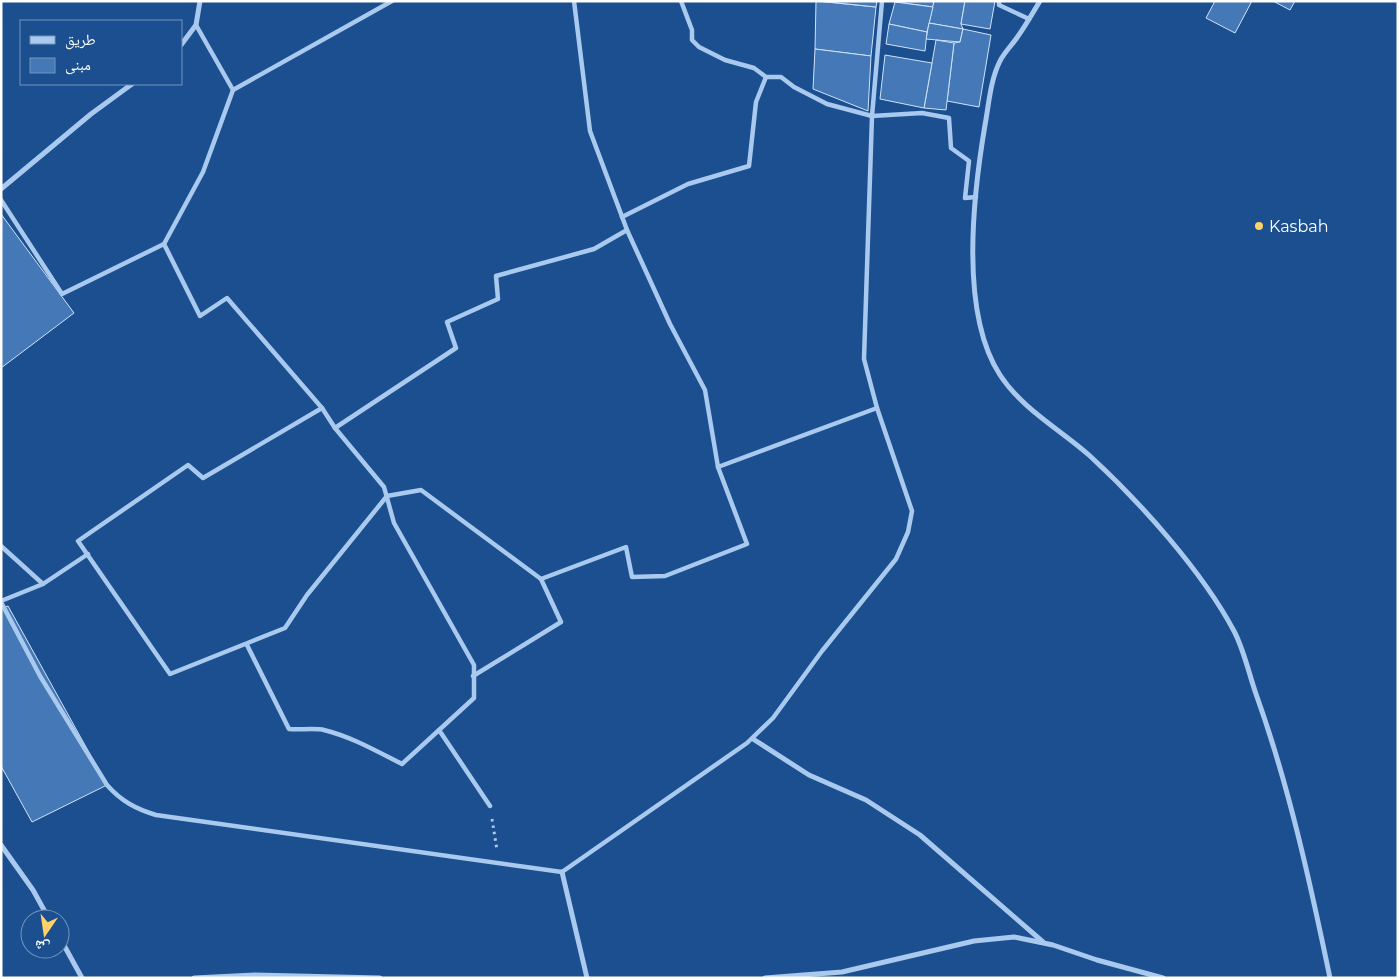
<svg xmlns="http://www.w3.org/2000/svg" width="1399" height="979" font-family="Montserrat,'Noto Naskh Arabic',sans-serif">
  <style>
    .building { fill: #4478b7; stroke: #cfe3fa }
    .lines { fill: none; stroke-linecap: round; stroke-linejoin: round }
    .path { stroke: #a9c9ee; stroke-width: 3; stroke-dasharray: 2.5 4; stroke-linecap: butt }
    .pedestrian { stroke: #a9c9ee; stroke-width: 4.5 }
    .minor { stroke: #a9c9ee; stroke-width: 5 }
    .poi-dot { fill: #ffd166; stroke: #1b4f8f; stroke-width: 2 }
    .labels { text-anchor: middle; stroke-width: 4; stroke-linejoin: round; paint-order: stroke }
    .poi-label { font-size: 16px; fill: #fff; stroke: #1b4f8f; text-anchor: start }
  </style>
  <rect width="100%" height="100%" fill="#1b4f8f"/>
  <g class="building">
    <polygon points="816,1 876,7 871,56 815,49"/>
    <polygon points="819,1 877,1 876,7"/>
    <polygon points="889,1 934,1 933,7"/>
    <polygon points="934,1 965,1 961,24 963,29 929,23"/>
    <polygon points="965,1 995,1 990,29 961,24"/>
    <polygon points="1215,1 1252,1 1235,33 1206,18"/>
    <polygon points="1273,1 1295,1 1290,10"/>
    <polygon points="895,2 933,7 927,32 889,24"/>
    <polygon points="929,23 963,29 960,42 926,39"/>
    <polygon points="889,24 927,32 925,51 886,44"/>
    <polygon points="963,29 991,35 979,107 947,101 954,43 960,42"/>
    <polygon points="936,40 954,43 946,110 924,108"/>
    <polygon points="815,49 871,56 868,111 813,89"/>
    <polygon points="885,55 932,63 924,108 880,99"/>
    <polygon points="1,214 74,313 1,368"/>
    <polygon points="8,606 107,785 32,822 1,766 1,609"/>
  </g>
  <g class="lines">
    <polyline class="path" points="492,819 497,850"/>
    <g class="pedestrian">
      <polyline points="574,1 590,131 627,230 670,324 705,390 718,467 877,408"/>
      <polyline points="681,1 692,30 692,40 699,47 725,60 754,68 766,77 781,77 794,87 827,104 872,116 922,113 949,118 951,148 969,161 965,198 976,197"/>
      <polyline points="999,1 999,5 1029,19"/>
      <polyline points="196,25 233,90 392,1"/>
      <polyline points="1,200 62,294 164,244 203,172 233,90"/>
      <polyline points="622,217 688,184 749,166 756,102 766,77"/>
      <polyline points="164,244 200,316 227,298 322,408 335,428 456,348 447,322 498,299 496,276 594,249 627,230"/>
      <polyline points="322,408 203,478 188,465 78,541 170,674 285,628 307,595 387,496 421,490 541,579"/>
      <polyline points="1,546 43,584 88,554"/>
      <polyline points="1,601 43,584"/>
      <path d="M1 602 40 676 107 785C121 801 136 809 156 815L562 872 747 743 773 718 822 651 896 559 908 532 912 511 877 408 864 359 872 116 882 1"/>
      <path d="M247 645 289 729C297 730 318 728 324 730 352 737 376 751 402 764L474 698V665L394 523 384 487 335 428"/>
      <polyline points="473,676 561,622 541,579 626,547 632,577 665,576 747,544 718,467"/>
      <polyline points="439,730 490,806"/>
    </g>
    <g class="minor">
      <path d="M1040 1C1032 14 1025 27 1016 39 1011 46 1004 53 1000 61 990 81 989 104 985 125 973 196 959 312 1000 375 1022 409 1061 430 1090 456 1140 502 1202 571 1234 631 1244 650 1249 674 1256 694 1289 786 1310 882 1330 978"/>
      <polyline points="181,45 196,25 200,1"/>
      <polyline points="1,189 91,114 132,84"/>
      <polyline points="753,739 809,775 866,800 920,835 1043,942"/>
      <polyline points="1,845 33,890 49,919"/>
      <polyline points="562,872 587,978"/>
      <polyline points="60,938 82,978"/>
      <polyline points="194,978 255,975 380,978"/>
      <polyline points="765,978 842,972 974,941 1014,937 1053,945 1097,960 1163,978"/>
    </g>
  </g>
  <circle class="poi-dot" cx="1259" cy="226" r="5"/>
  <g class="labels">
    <g class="poi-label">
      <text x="1269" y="232">Kasbah</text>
    </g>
  </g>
  <rect width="1399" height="979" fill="none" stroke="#ffffff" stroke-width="5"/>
  <rect x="20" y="20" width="162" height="65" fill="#1b4f8f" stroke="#7695bc"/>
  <rect x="30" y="36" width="25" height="8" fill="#a9c9ee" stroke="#7695bc"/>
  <text x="65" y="45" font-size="15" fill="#ffffff">طريق</text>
  <rect x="30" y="58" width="25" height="15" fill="#4478b7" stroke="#7695bc"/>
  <text x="65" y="70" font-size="15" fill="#ffffff">مبنى</text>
  <g transform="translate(45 934) rotate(193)"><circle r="24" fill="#1b4f8f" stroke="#7695bc"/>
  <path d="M0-4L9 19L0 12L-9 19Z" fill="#ffd166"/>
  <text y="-8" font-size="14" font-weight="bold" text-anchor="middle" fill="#ffffff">ش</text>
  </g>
</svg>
